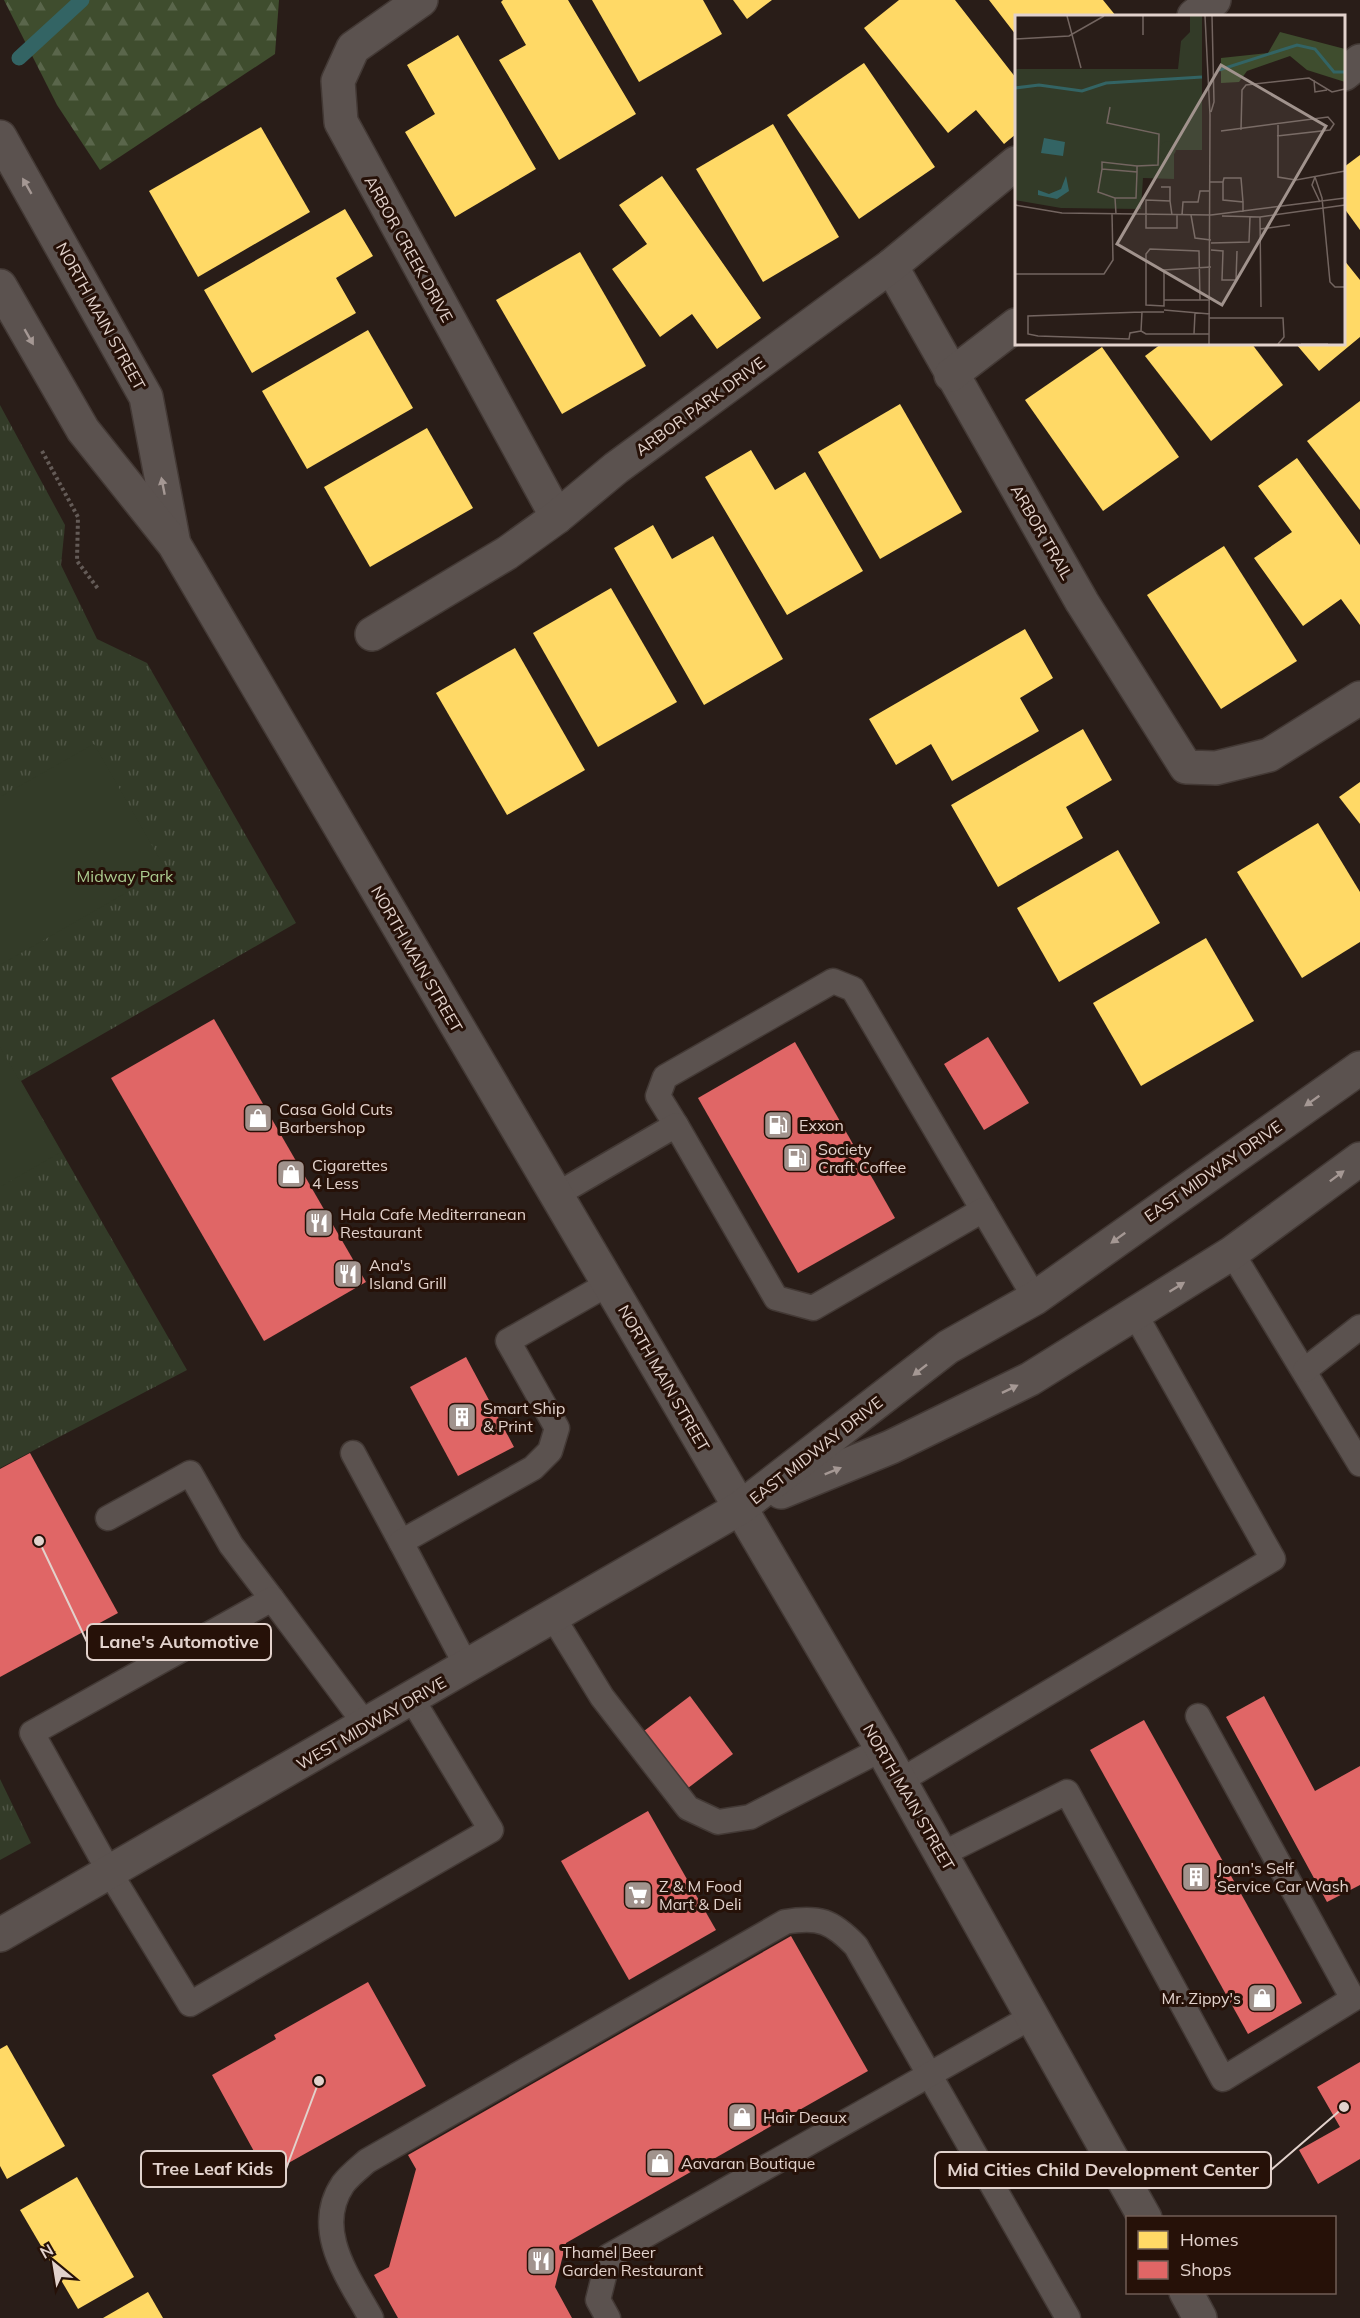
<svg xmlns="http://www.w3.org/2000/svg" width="1360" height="2318" font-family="Mulish,sans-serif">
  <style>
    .forest { fill: url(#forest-firs) }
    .park { fill: url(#park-tufts) }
    .pitch { fill: #333b28 }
    .homes { fill: #ffd966 }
    .shops { fill: #e06666 }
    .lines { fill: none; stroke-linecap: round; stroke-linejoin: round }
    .stream { stroke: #336464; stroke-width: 15 }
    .lane-casing { stroke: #433935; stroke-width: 27 }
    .street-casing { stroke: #433935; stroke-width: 36 }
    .secondary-casing { stroke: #433935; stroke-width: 36 }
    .path { stroke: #645b57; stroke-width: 4; stroke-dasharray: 3 3; stroke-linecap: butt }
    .lane { stroke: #5b524f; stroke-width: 24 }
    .street { stroke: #5b524f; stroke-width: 33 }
    .secondary { stroke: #5b524f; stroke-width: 33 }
    .oneway { fill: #a59894 }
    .labels { text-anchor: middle; stroke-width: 6; stroke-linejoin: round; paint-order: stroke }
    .street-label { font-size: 16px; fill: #e2d2cc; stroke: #261108 }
    .park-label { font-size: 16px; fill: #accc90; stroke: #261108 }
    .poi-label { font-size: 16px; fill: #e2d2cc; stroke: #261108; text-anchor: start }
    .inset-river { fill: none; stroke: #336464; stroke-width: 3 }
    .inset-road { fill: none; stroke: #736560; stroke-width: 1.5 }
    .view { fill: #a1938d; fill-opacity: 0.15; stroke: #a1938d; stroke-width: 3 }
    .inset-edge { fill: none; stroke: #e2d2cc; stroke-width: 3 }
    .leader { fill: none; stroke: #e2d2cc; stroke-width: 2 }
    .callout-dot { fill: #e2d2cc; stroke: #261108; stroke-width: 2 }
    .callout { fill: #261108; stroke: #e2d2cc; stroke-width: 2 }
    .callout-label { font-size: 18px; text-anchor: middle; font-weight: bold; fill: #e2d2cc }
  </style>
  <defs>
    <pattern id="forest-firs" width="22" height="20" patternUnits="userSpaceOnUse" patternTransform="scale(1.5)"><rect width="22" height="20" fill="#3f4d2e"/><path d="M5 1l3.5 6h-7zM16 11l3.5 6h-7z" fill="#5a664b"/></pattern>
    <pattern id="park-tufts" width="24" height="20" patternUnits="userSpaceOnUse" patternTransform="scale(1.5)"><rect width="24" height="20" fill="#333b28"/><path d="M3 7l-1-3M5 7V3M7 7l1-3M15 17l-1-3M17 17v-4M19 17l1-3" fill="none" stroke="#505646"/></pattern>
  </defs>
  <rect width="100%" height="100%" fill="#291d18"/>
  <polygon class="forest" points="4,0 279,0 275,54 100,170 57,105"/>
  <g class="park">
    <polygon points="0,405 65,525 61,565 97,639 147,663 296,923 21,1081 187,1370 0,1468"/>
    <polygon points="0,1779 31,1843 0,1860"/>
  </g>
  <g class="pitch">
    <polygon points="94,744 166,870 0,965 0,797"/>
    <polygon points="0,1047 61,1152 0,1187"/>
  </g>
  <g class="homes">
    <polygon points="503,0 568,0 636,114 559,160 499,60 526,45 501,2"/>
    <polygon points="592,0 703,0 722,34 639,82"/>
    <polygon points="733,0 772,0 747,19"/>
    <polygon points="899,0 955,0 1016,78 1016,134 1004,144 976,110 948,133 864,28"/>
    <polygon points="989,0 1103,0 1116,16 1016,16 1016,35"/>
    <polygon points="458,35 536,169 455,217 405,132 435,114 407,65"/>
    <polygon points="864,63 935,167 859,219 787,115"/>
    <polygon points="773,124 839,237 763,282 696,169"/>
    <polygon points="261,127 310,212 198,277 149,191"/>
    <polygon points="1360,155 1360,230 1344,208 1344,167"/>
    <polygon points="662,176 761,318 717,349 692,314 660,337 612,269 647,244 619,205"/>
    <polygon points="345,209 373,256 336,278 356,313 252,373 204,290"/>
    <polygon points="580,252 646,366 562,414 496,300"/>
    <polygon points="1344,260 1360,280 1360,337 1319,371 1296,344 1344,344"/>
    <polygon points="368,330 413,408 307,469 262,391"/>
    <polygon points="1161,344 1252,344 1283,385 1211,441 1145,356"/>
    <polygon points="1102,347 1179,457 1103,511 1025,400"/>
    <polygon points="1360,401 1360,510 1307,441"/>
    <polygon points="900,404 962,512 880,559 818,452"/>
    <polygon points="427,428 473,508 370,567 324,487"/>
    <polygon points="751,450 775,490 805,472 863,571 787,615 705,477"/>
    <polygon points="1297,458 1360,545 1360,625 1341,599 1303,626 1254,558 1292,532 1258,486"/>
    <polygon points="653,525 672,559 713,536 783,659 704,705 614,548"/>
    <polygon points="1224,546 1297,661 1221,709 1147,595"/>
    <polygon points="611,588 677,702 598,747 533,633"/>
    <polygon points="1025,629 1053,678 1020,698 1039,731 952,781 931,744 896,765 869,719"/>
    <polygon points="515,648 585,770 507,815 436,693"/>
    <polygon points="1083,729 1112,780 1066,807 1083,838 998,887 951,805"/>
    <polygon points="1360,782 1360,824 1339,797"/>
    <polygon points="1318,823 1360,892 1360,942 1302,978 1237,872"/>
    <polygon points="1118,850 1160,923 1059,982 1017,908"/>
    <polygon points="1206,938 1254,1021 1141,1086 1093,1003"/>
    <polygon points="7,2045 65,2146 7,2179 0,2166 0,2049"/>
    <polygon points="77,2177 134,2277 78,2309 20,2210"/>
    <polygon points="148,2292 163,2318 103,2318"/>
  </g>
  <g class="shops">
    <polygon points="214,1019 366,1282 264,1341 111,1078"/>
    <polygon points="988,1037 1029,1103 984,1130 944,1064"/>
    <polygon points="795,1042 895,1218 798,1273 698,1098"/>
    <polygon points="466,1357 514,1447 458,1476 410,1387"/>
    <polygon points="30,1453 118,1613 0,1677 0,1469"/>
    <polygon points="690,1696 733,1754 688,1788 644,1731"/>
    <polygon points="1264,1696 1315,1791 1360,1766 1360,1885 1327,1902 1226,1717"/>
    <polygon points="1144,1720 1302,2003 1248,2034 1090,1750"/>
    <polygon points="648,1811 716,1930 629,1980 561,1861"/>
    <polygon points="791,1936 868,2071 566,2243 555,2287 572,2318 398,2318 374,2275 389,2267 416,2169 408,2155"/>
    <polygon points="368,1982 426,2086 267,2175 212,2075 276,2039 274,2035"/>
    <polygon points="1360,2062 1360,2159 1318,2184 1299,2150 1340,2127 1317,2087"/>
  </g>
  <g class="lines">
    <polyline class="stream" points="19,58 82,0"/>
    <g class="lane-casing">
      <g id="lane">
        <polyline points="676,1125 658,1096 665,1077 833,981 853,989 983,1210"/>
        <polyline points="556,1195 676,1125 776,1298 813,1308 983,1210 1035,1298"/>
        <polyline points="1232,1253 1360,1464"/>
        <polyline points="1305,1370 1360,1327"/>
        <polyline points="353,1453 401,1542"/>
        <polyline points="108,1518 190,1473 231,1545 272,1599"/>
        <polyline points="553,1617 602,1697 688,1808 718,1822 750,1817 882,1749"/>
        <polyline points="467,1667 401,1542 533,1468 550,1451 557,1428 508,1341 608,1284"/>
        <polyline points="366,1725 272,1599 32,1733 110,1873 190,2004 491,1830 412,1699"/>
        <polyline points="900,1781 1273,1559 1135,1314"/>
        <polyline points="942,1854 1067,1792 1223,2079 1353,1999 1198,1716"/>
        <path d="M371 2318C349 2278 312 2230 343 2184 349 2176 359 2168 367 2161L785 1922C819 1916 832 1921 856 1946L1068 2318"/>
        <polyline points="608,2318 598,2300 609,2256 1033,2016"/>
      </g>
    </g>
    <g class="street-casing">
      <g id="street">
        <polyline points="421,0 353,48 338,81 341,122 557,517"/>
        <polyline points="1194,16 1214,0"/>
        <polyline points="1344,74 1360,61"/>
        <polyline points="891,266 1082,602 1186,767 1216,768 1269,755 1360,698"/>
        <polyline points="951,375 1016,325"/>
        <polyline points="372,634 507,553 557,517 616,468 891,266 1016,163"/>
      </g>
    </g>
    <g class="secondary-casing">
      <g id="secondary">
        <polyline points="0,137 146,397 173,539"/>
        <polyline points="0,286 83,430 174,544 882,1749 1145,2218"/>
        <polyline points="781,1492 891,1447 1030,1379 1232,1253 1360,1159"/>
        <polyline points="0,1935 740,1508 948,1347 1035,1298 1360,1068"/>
        <polyline points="1186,2292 1200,2318"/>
      </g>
    </g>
    <polyline class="path" points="42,451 78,517 77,561 99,590"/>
    <use href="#lane" class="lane"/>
    <use href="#street" class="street"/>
    <use href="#secondary" class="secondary"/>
  </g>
  <defs><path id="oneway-solid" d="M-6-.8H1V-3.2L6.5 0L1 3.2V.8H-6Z" transform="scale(1.5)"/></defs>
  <g class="oneway">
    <use href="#oneway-solid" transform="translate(27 186) rotate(-120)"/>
    <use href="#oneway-solid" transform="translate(29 337) rotate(60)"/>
    <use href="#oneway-solid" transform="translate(163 486) rotate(-101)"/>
    <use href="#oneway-solid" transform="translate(1312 1101) rotate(145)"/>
    <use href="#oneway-solid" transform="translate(1337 1176) rotate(-37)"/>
    <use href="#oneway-solid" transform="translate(1118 1238) rotate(144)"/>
    <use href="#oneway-solid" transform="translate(1177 1287) rotate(-32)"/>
    <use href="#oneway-solid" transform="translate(920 1370) rotate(142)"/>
    <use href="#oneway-solid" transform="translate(1010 1389) rotate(-26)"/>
    <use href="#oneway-solid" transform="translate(833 1471) rotate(-22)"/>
  </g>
  <defs>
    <g id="shop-square" transform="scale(1.5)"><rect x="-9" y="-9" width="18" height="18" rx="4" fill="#a1938d" stroke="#261108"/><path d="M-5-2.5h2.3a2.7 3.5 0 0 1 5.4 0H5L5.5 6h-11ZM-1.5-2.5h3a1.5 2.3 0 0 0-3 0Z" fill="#fff"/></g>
    <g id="fuel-square" transform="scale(1.5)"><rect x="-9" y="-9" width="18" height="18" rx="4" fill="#a1938d" stroke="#261108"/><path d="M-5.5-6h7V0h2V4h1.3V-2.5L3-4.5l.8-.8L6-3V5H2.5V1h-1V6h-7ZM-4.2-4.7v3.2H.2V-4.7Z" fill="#fff"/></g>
    <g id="restaurant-square" transform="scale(1.5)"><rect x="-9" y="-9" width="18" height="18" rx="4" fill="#a1938d" stroke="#261108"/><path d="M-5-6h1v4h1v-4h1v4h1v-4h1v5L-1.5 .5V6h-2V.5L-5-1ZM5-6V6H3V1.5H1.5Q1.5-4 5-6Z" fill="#fff"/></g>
    <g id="building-square" transform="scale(1.5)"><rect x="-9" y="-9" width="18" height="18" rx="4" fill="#a1938d" stroke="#261108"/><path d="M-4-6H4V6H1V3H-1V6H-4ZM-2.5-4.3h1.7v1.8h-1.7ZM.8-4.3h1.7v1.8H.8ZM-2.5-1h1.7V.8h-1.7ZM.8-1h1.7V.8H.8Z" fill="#fff"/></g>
    <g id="supermarket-square" transform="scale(1.5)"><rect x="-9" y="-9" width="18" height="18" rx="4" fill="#a1938d" stroke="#261108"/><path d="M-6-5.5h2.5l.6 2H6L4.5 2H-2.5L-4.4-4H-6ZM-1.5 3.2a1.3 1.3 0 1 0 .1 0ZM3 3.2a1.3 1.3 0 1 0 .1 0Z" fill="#fff"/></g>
  </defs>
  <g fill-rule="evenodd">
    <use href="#shop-square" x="258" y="1118"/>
    <use href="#fuel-square" x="778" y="1125"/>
    <use href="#fuel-square" x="797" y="1158"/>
    <use href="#shop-square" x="291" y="1174"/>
    <use href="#restaurant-square" x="319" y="1223"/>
    <use href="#restaurant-square" x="348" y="1274"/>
    <use href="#building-square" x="462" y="1417"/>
    <use href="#building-square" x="1196" y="1877"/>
    <use href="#supermarket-square" x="638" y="1895"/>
    <use href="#shop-square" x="1262" y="1998"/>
    <use href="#shop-square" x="742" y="2117"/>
    <use href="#shop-square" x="660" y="2163"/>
    <use href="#restaurant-square" x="541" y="2261"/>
  </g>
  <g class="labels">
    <g class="street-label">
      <text transform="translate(409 249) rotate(61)" y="6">ARBOR CREEK DRIVE</text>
      <text transform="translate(101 316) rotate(61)" y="6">NORTH MAIN STREET</text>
      <text transform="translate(700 406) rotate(-36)" y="6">ARBOR PARK DRIVE</text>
      <text transform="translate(1042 532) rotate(60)" y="6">ARBOR TRAIL</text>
      <text transform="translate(417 959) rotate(60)" y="6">NORTH MAIN STREET</text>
      <text transform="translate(1213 1171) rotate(-35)" y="6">EAST MIDWAY DRIVE</text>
      <text transform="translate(664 1378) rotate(60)" y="6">NORTH MAIN STREET</text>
      <text transform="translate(816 1450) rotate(-38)" y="6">EAST MIDWAY DRIVE</text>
      <text transform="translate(371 1723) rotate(-30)" y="6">WEST MIDWAY DRIVE</text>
      <text transform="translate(909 1797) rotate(60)" y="6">NORTH MAIN STREET</text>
    </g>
    <g class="park-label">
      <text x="125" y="882">Midway Park</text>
    </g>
    <g class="poi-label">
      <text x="279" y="1115">Casa Gold Cuts<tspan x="279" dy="18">Barbershop</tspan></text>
      <text x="799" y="1131">Exxon</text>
      <text x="818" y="1155">Society<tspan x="818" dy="18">Craft Coffee</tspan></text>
      <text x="312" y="1171">Cigarettes<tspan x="312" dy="18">4 Less</tspan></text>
      <text x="340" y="1220">Hala Cafe Mediterranean<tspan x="340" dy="18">Restaurant</tspan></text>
      <text x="369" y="1271">Ana's<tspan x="369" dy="18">Island Grill</tspan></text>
      <text x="483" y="1414">Smart Ship<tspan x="483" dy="18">&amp; Print</tspan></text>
      <text x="1217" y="1874">Joan's Self<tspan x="1217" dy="18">Service Car Wash</tspan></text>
      <text x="659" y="1892">Z &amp; M Food<tspan x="659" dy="18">Mart &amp; Deli</tspan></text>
      <text x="1241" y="2004" text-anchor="end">Mr. Zippy's</text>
      <text x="763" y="2123">Hair Deaux</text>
      <text x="681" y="2169">Aavaran Boutique</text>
      <text x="562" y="2258">Thamel Beer<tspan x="562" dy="18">Garden Restaurant</tspan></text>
    </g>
  </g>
  <g transform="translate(1015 15)">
    <rect width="330" height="330" fill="#291d18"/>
    <path d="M265 17 330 34V67L292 55 275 41 232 56 224 67 206 68V43L253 38Z" fill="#3f4d2e"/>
    <path d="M175 1H187V135H159V164L128 163 126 194 46 193 0 185V54H163L166 26 175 17Z" fill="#333b28"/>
    <path d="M150 112H180V125H150ZM145 134a8 8 0 1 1 16 0a8 8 0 1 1-16 0Z" fill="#333b28"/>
    <path d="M29 123 50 127 48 141 26 138ZM51 161 54 176 42 184 23 180V175L34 179 46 174Z" fill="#336464"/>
    <path class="inset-river" d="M204 55 282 30 300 34 319 57H330M0 73 24 70 67 76 91 68 187 62"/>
    <path class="inset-road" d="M52 1 66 53M128 1V20M190 1 195 100 194 329M0 24 54 21 89 1M299 65 300 77 312 75M95 92 92 108 144 119 143 150 122 151V157M196 97 199 87 197 1M263 110V162L281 165 330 156M226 115 227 75 231 70 294 63 317 77 330 74M206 116 313 102 319 109 315 115 262 121M87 154V147L122 151M300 162 307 183 315 267 320 272H330M300 162 297 170 305 187M195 167H208V185L228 187V197M208 167 209 163H226L228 187M146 172H155V186M100 183H121L122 157 87 154 83 177 100 183 101 199M0 190 47 198 196 200M157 200 155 186 131 185V213H162V200M167 200 168 187H183L185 176H195M176 200 180 223 196 225M196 200 330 183M207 201 245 202 330 190M245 202 246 292M245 214 275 210M196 228 234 227 235 202M196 235 208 236 207 265H221L222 236M0 259H89L98 245 97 199M149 285V291L131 290V239L135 234 184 236 185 285M195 285H149V255L196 252M149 295 195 299M149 297H127L126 316 131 319H194M194 303H268L269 322 263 329M126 316 115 318 114 324 23 321 13 319V301L127 297M179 319 180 298M286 329H313"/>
    <path class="view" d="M206 50 311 111 207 290 102 229Z"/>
    <rect width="330" height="330" class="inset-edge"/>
  </g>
  <path class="leader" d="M39 1541L87 1642M319 2081L286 2169M1344 2107L1271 2170"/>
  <g class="callout-dot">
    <circle cx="39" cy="1541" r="6"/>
    <circle cx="319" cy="2081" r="6"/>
    <circle cx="1344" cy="2107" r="6"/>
  </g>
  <g class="callout">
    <rect x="87" y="1624" width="184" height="36" rx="6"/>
    <rect x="141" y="2151" width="145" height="36" rx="6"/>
    <rect x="935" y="2152" width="336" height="36" rx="6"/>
  </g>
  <g class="callout-label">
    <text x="179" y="1648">Lane's Automotive</text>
    <text x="213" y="2175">Tree Leaf Kids</text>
    <text x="1103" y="2176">Mid Cities Child Development Center</text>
  </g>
  <rect x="1126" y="2216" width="210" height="78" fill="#261108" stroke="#715e56" stroke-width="1.5"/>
  <rect x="1138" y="2231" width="30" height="18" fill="#ffd966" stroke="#715e56" stroke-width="1.5"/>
  <text x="1180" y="2246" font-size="18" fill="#e2d2cc">Homes</text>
  <rect x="1138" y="2261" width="30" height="18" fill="#e06666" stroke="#715e56" stroke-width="1.5"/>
  <text x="1180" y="2276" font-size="18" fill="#e2d2cc">Shops</text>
  <g transform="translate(54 2264) rotate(330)" stroke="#261108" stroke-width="4.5" paint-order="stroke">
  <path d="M0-4.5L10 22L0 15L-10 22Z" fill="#e2d2cc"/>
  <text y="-9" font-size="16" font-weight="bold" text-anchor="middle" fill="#e2d2cc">N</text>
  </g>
</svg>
